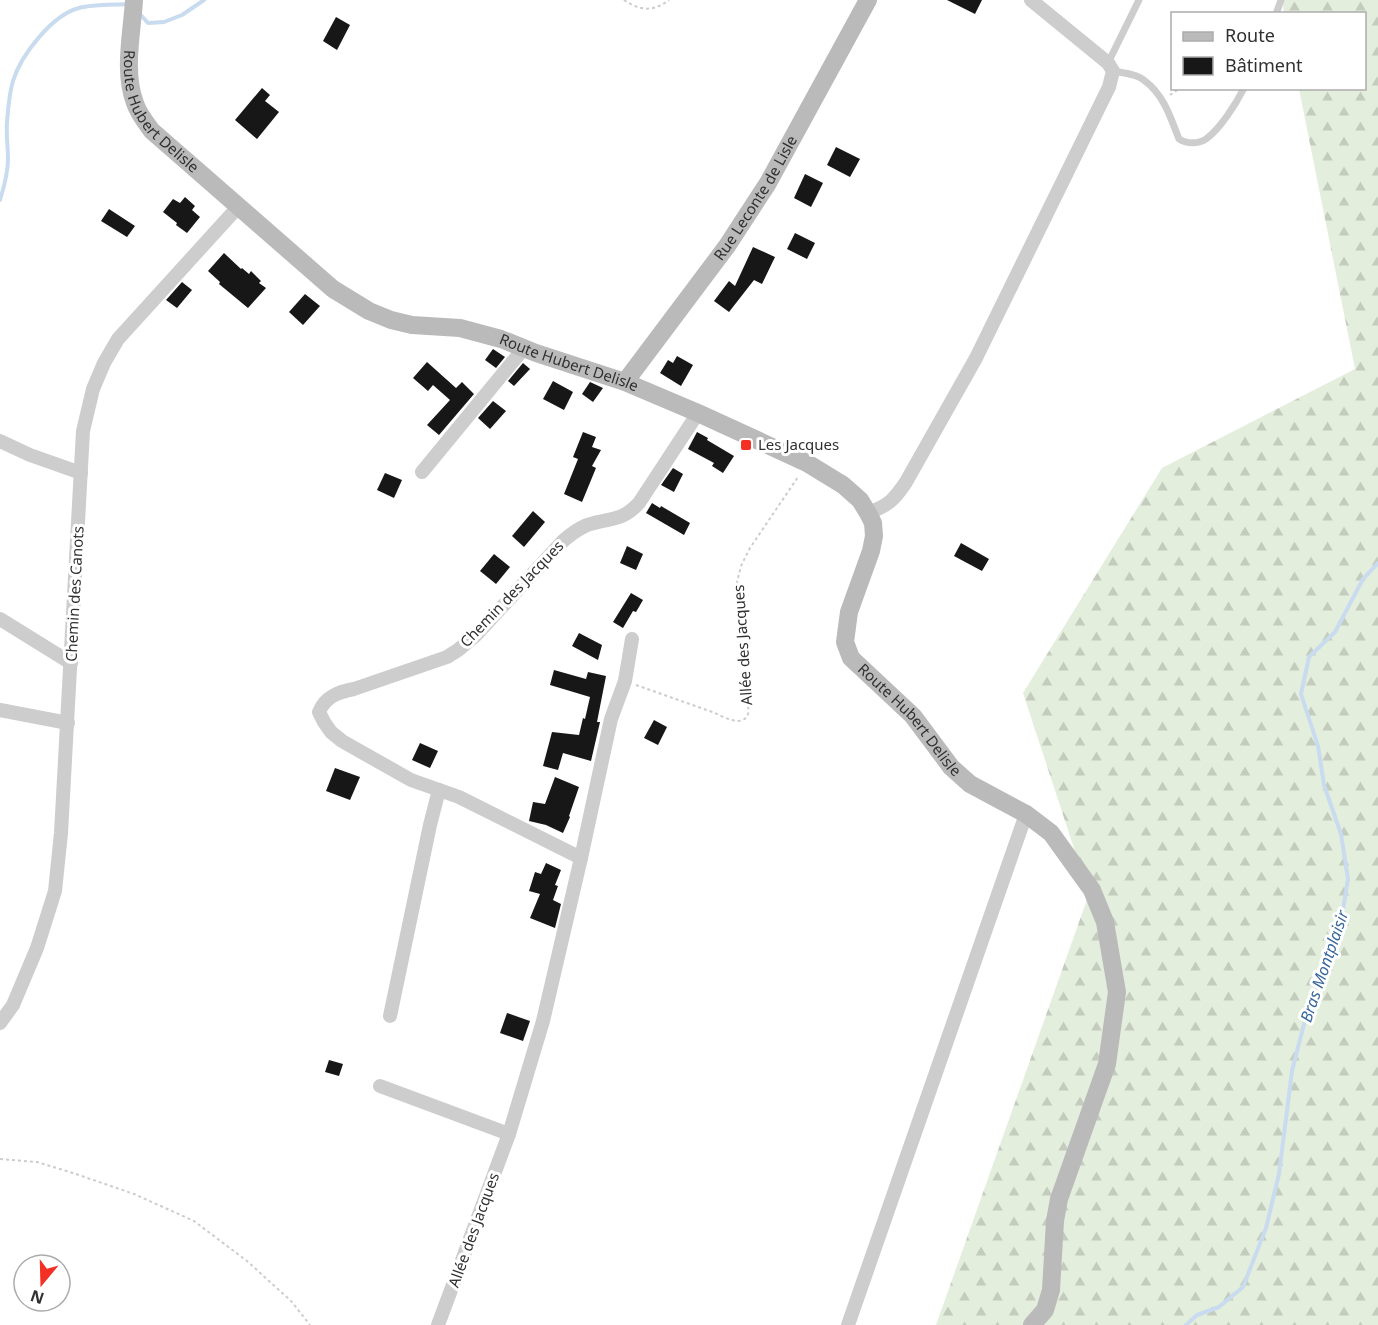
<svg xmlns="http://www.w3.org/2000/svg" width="1378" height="1325" font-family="'Noto Sans',sans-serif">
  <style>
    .forest { fill: url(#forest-firs) }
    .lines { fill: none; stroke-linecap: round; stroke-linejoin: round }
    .stream { stroke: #c8dbef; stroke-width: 4 }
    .building { fill: #171717 }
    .path { stroke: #cdcdcd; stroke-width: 2; stroke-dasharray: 3 3; stroke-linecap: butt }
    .service { stroke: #cdcdcd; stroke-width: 7 }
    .minor { stroke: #cdcdcd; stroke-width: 14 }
    .secondary { stroke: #bababa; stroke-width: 18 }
    .poi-dot { fill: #f43025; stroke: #fff; stroke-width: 2 }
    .labels { text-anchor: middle; stroke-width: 6; stroke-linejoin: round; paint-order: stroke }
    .street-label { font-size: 15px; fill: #303030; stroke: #fff }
    .poi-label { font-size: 15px; fill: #303030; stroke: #fff; text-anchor: start }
    .water-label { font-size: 16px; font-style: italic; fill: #36669a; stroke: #fff }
  </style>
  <defs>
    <pattern id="forest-firs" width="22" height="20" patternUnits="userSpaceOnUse" patternTransform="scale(1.5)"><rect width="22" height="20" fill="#e4eedd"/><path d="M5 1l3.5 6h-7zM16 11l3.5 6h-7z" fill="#c4ccbe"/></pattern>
  </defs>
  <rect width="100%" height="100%" fill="#fff"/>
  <polygon class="forest" points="1282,0 1378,0 1378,1325 936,1325 1089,894 1023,693 1162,468 1355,369 1299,89 1364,88 1364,14 1284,13"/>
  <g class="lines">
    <g class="stream">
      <polyline points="139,13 148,23 164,22 182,15 204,0"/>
      <path d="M0 200C4 187 8 173 8 159 8 147 6 135 7 122 8 110 9 94 13 81 21 55 52 15 79 8 94 4 114 5 130 4"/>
      <polyline points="1186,1325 1197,1315 1219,1307 1243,1287 1266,1228 1279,1174 1292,1071 1305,1020 1322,968 1342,916 1348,879 1341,834 1324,785 1318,746 1301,694 1309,657 1335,632 1363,579 1378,563"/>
    </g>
  </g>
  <g class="building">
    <polygon points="947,0 982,0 975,14"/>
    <polygon points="336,17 350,25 337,50 323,41"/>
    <polygon points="262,88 270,95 265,101 279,112 257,139 235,120"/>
    <polygon points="836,147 860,159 850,177 827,165"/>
    <polygon points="805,174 823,183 811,207 794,198"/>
    <polygon points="185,197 195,206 192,210 200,217 187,233 176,225 177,223 163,212 173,199 180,203"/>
    <polygon points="109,209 135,226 127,237 101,221"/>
    <polygon points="795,233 815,243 807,259 787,249"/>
    <polygon points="753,247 775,257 762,284 754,280 729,312 714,301 729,281 735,286"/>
    <polygon points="224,253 241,269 242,268 249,274 251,271 261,281 259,283 266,288 248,308 219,284 220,282 208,271"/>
    <polygon points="182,282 192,290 177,308 166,300"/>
    <polygon points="305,294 320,306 303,325 289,312"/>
    <polygon points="493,349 505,357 496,368 485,360"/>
    <polygon points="677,356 693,365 681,386 660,373 668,360 673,363"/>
    <polygon points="427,362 456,388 462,382 474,394 439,435 427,425 450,400 433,385 428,391 413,378"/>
    <polygon points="523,363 530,369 514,386 508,381"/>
    <polygon points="553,381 573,392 564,410 543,399"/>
    <polygon points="590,382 603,388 593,402 582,394"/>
    <polygon points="493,401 506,411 490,429 478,418"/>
    <polygon points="583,432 596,437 592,447 601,450 592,466 596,468 582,502 564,494 578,459 573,457"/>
    <polygon points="697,432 708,438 707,440 734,456 723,473 712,466 714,463 688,449"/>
    <polygon points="673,468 683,474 674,492 661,485"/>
    <polygon points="385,473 402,480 394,498 377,490"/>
    <polygon points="652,503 660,508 661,506 690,523 684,535 646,513"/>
    <polygon points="533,511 545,522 524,547 512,536"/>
    <polygon points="961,543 989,559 982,571 954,556"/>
    <polygon points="627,546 643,554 636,570 620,563"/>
    <polygon points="494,554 510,567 496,584 480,571"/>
    <polygon points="631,593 643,600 636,612 633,611 623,628 613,622"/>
    <polygon points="579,633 602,645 598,660 572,646"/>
    <polygon points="554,670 586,679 588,672 606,676 597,722 600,722 591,761 563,753 558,770 543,766 552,732 579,735 583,718 585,719 590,697 550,685"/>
    <polygon points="654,720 667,727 658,745 644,738"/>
    <polygon points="420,743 438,751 430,768 412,760"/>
    <polygon points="335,768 360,777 350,800 326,791"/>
    <polygon points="555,777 579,787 569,816 570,817 563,833 546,825 529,821 533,802 545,804"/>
    <polygon points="546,863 561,870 555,885 558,886 553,900 561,904 555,928 530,918 540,894 529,891 535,872 541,874"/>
    <polygon points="507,1013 530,1021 523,1041 500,1033"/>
    <polygon points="329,1060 343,1064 339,1076 325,1072"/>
  </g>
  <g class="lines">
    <g class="path">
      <path d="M624 0C640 11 653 12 669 0"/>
      <polyline points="1170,95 1180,88"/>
      <path d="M636 685 715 713C723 717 743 728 748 714 749 711 748 707 748 704L739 616 737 582 741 566 750 548 798 477"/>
      <polyline points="0,1159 37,1162 73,1173 134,1194 194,1221 247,1261 291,1301 310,1325"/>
    </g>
    <g class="service">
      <polyline points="1276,14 1281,0"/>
      <polyline points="1108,63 1139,0"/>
      <path d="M1113 71C1124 73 1137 74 1145 81 1164 95 1171 119 1179 139 1186 144 1199 144 1206 139 1220 129 1236 104 1244 88"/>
    </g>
    <g class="minor">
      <polyline points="0,441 30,455 81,473"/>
      <polyline points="422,472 524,348"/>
      <path d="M868 513C889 505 894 500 906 482L976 358 1109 87 1113 71 1108 63 1031 0"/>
      <polyline points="0,619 71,663"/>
      <polyline points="0,710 68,723"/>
      <path d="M581 858 459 797 411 780 342 741 331 732 324 722 319 712C325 697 338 692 354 689L447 657 458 650 476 635 563 541C571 534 578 529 587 525 610 517 620 523 639 503L698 413"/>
      <polyline points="390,1016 430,825 439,790"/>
      <polyline points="0,1023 13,1005 37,948 55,891 61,833 83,431 93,389 104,363 118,339 238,207"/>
      <polyline points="380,1086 509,1134"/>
      <polyline points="438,1325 509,1134 543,1021 581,858 611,719 625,681 632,639"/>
      <polyline points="848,1325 1026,814"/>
    </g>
    <g class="secondary">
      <path id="s1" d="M134 0C132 33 123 72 135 103 138 113 146 123 152 131L333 289 369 311 391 320 412 325 460 328 501 339 536 353 625 382 698 413 807 463 843 485 860 500 868 513 873 523 874 536 871 551 849 612 845 642 851 658 913 716 951 767 970 784 1026 814 1051 833 1092 890 1105 922 1117 992 1107 1064 1059 1199 1055 1221 1051 1290 1045 1310 1032 1325"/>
      <path id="s2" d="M625 382 727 246 768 183 868 0"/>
    </g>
  </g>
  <rect class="poi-dot" x="740" y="439" width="12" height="12" rx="3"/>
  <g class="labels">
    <g class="street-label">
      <text dy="5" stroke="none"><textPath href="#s1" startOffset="123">Route Hubert Delisle</textPath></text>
      <text dy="5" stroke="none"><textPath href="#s2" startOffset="226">Rue Leconte de Lisle</textPath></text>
      <text dy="5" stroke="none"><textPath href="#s1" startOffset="627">Route Hubert Delisle</textPath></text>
      <text transform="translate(75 594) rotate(-87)" y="5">Chemin des Canots</text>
      <text transform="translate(512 594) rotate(-46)" y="5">Chemin des Jacques</text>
      <text transform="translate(743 645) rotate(-94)" y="5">Allée des Jacques</text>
      <text dy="5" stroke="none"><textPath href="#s1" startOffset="1203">Route Hubert Delisle</textPath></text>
      <text transform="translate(474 1230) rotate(-70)" y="5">Allée des Jacques</text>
    </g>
    <g class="poi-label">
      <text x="758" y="450">Les Jacques</text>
    </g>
    <g class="water-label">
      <text transform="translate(1324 966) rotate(-71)" y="6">Bras Montplaisir</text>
    </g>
  </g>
  <rect x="1171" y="12" width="195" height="78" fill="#ffffff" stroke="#acacac" stroke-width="1.5"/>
  <rect x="1183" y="32" width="30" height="9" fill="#bababa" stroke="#acacac" stroke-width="1.5"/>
  <text x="1225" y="42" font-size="18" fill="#303030">Route</text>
  <rect x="1183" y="57" width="30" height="18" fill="#171717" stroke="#acacac" stroke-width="1.5"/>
  <text x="1225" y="72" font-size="18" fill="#303030">Bâtiment</text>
  <g transform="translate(42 1283) rotate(199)"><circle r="28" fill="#ffffff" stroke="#acacac" stroke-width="1.5"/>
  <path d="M0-4.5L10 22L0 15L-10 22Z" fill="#f43025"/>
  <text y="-9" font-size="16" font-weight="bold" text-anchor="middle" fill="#303030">N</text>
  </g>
</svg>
